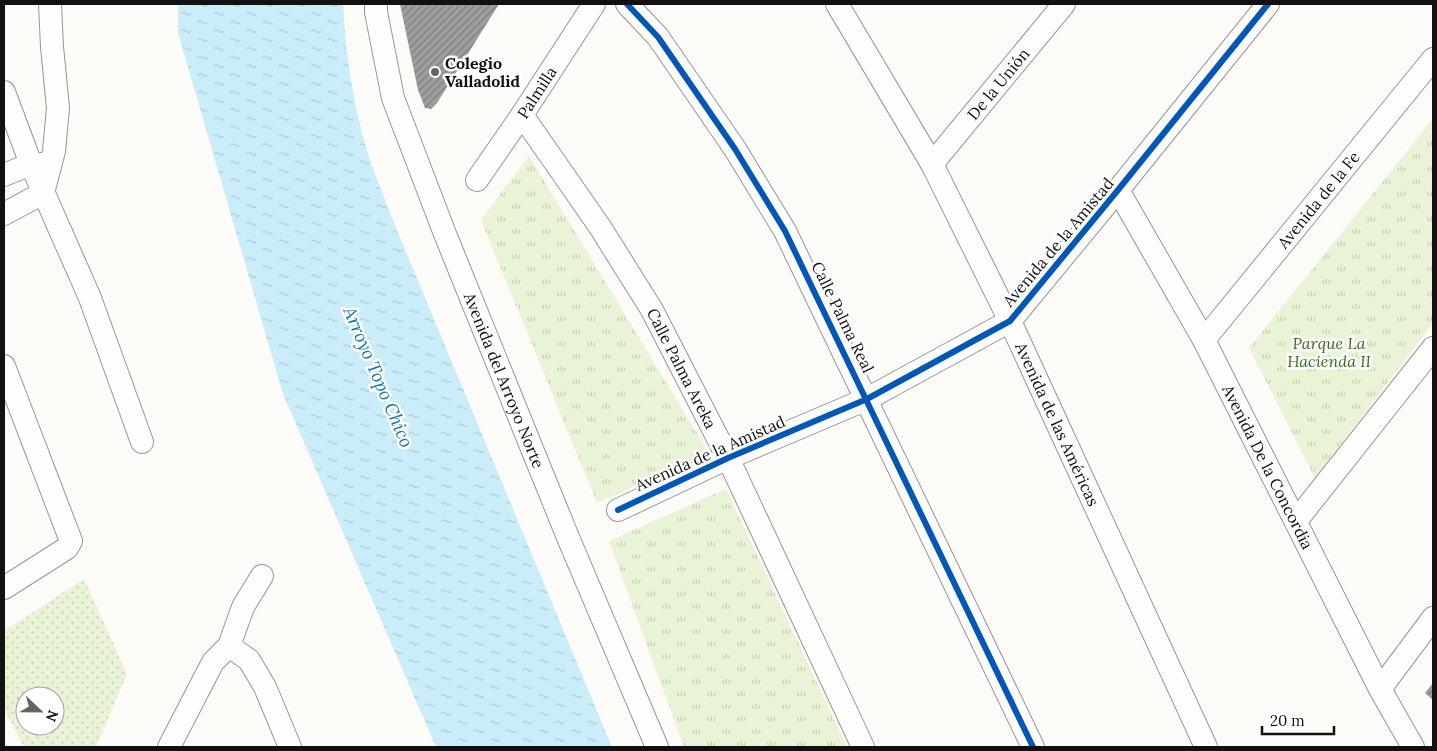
<svg xmlns="http://www.w3.org/2000/svg" width="1437" height="751" font-family="Lora,serif">
  <style>
    .grass { fill: url(#grass-dots); fill-rule: evenodd }
    .park { fill: url(#park-tufts) }
    .water { fill: url(#water-ripples) }
    .building { fill: url(#building-hatch) }
    .lines { fill: none; stroke-linecap: round; stroke-linejoin: round }
    .minor-casing { stroke: #979695; stroke-width: 24 }
    .minor { stroke: #fffefe; stroke-width: 22 }
    .cycleway-casing { stroke: #fff; stroke-width: 9 }
    .cycleway { stroke: #0057b8; stroke-width: 6 }
    .poi-dot { fill: #636362; stroke: #fff; stroke-width: 2 }
    .labels { text-anchor: middle; stroke-width: 5; stroke-linejoin: round; paint-order: stroke }
    .poi-label { font-size: 16px; font-weight: bold; fill: #111; stroke: #fff; text-anchor: start }
    .street-label { font-size: 16px; fill: #111; stroke: #fff }
    .park-label { font-size: 16px; font-style: italic; fill: #356e1b; stroke: #fff }
    .water-label { font-size: 18px; font-style: italic; fill: #1077ac; stroke: #fff }
  </style>
  <defs>
    <pattern id="grass-dots" width="8" height="8" patternUnits="userSpaceOnUse" patternTransform="scale(1.25)"><rect width="8" height="8" fill="#e9f3d5"/><path d="M2 2h.1M6 6h.1" fill="none" stroke="#c7cfb6" stroke-width="1.8" stroke-linecap="round"/></pattern>
    <pattern id="park-tufts" width="24" height="20" patternUnits="userSpaceOnUse" patternTransform="scale(1.25)"><rect width="24" height="20" fill="#e9f3d5"/><path d="M3 7l-1-3M5 7V3M7 7l1-3M15 17l-1-3M17 17v-4M19 17l1-3" fill="none" stroke="#c7cfb6"/></pattern>
    <pattern id="water-ripples" width="26" height="14" patternUnits="userSpaceOnUse" patternTransform="scale(1.25)"><rect width="26" height="14" fill="#cbedf9"/><path d="M2 4q2-2 4 0t4 0M15 11q2-2 4 0t4 0" fill="none" stroke="#adcad4"/></pattern>
    <pattern id="building-hatch" width="6" height="6" patternUnits="userSpaceOnUse" patternTransform="scale(1.25)"><rect width="6" height="6" fill="#a09e9c"/><path d="M-1 1l2-2M0 6l6-6M5 7l2-2" fill="none" stroke="#817f7e"/></pattern>
  </defs>
  <rect width="100%" height="100%" fill="#fcfbf7"/>
  <path class="grass" d="M84 579 127 674 96 747H24L4 709V631ZM25 696H55V726H25Z"/>
  <g class="park">
    <polygon points="1433,119 1433,323 1315,478 1249,348"/>
    <polygon points="529,156 709,453 597,503 481,220"/>
    <polygon points="726,489 847,747 684,747 609,541"/>
  </g>
  <path class="water" d="M178 4H343C346 58 354 114 372 166 379 185 387 204 394 223L612 747H436L283 394 178 33Z"/>
  <g class="building">
    <polygon points="400,4 499,4 437,103 431,109 425,108 418,90"/>
    <polygon points="1433,683 1433,700 1425,693"/>
  </g>
  <g class="lines">
    <g class="minor-casing">
      <g id="minor">
        <path id="s1" d="M376 4V12L393 98 445 234 567 535 657 747"/>
        <polyline points="627,4 658,37 735,149 785,231 1033,747"/>
        <path id="s2" d="M837 4 932 164 1010 321 1206 747"/>
        <polyline points="4,92 31,164 90,298 142,442"/>
        <path id="s3" d="M522 115 600 227 652 310 728 458 863 747"/>
        <path id="s4" d="M932 164 1064 4"/>
        <polyline points="4,175 31,164 45,164"/>
        <path id="s5" d="M477 180 522 115 594 4"/>
        <path id="s6" d="M1118 190 1204 340 1380 689 1413 747"/>
        <polyline points="4,214 43,193 54,151 58,108 52,47 50,4"/>
        <path id="s7" d="M1204 340 1433 59"/>
        <polyline points="4,366 71,541 67,548 4,588"/>
        <polyline points="618,510 728,458 867,399 1010,321 1118,190 1268,4"/>
        <polyline points="1296,521 1433,348"/>
        <polyline points="229,646 249,660 265,687 290,747"/>
        <polyline points="1380,689 1433,618"/>
        <polyline points="169,747 213,662 229,646 243,607 262,576"/>
      </g>
    </g>
    <use href="#minor" class="minor"/>
    <g class="cycleway-casing">
      <g id="cycleway">
        <polyline points="627,4 658,37 735,149 785,231 1033,747"/>
        <polyline points="618,510 728,458 867,399 1010,321 1118,190 1268,4"/>
      </g>
    </g>
    <use href="#cycleway" class="cycleway"/>
  </g>
  <circle class="poi-dot" cx="435" cy="72" r="5"/>
  <g class="labels">
    <g class="poi-label">
      <text x="445" y="69">Colegio<tspan x="445" dy="18">Valladolid</tspan></text>
    </g>
    <g class="street-label">
      <text dy="6" stroke="none"><textPath href="#s4" startOffset="104">De la Unión</textPath></text>
      <text dy="6" stroke="none"><textPath href="#s5" startOffset="106">Palmilla</textPath></text>
      <text dy="6" stroke="none"><textPath href="#s7" startOffset="181">Avenida de la Fe</textPath></text>
      <text transform="translate(1058 242) rotate(-50)" y="6">Avenida de la Amistad</text>
      <text transform="translate(843 317) rotate(64)" y="6">Calle Palma Real</text>
      <text dy="6" stroke="none"><textPath href="#s3" startOffset="300">Calle Palma Areka</textPath></text>
      <text dy="6" stroke="none"><textPath href="#s1" startOffset="399">Avenida del Arroyo Norte</textPath></text>
      <text dy="6" stroke="none"><textPath href="#s2" startOffset="475">Avenida de las Américas</textPath></text>
      <text transform="translate(710 453) rotate(-24)" y="6">Avenida de la Amistad</text>
      <text dy="6" stroke="none"><textPath href="#s6" startOffset="315">Avenida De la Concordia</textPath></text>
    </g>
    <g class="park-label">
      <text x="1329" y="349">Parque La<tspan x="1329" dy="18">Hacienda II</tspan></text>
    </g>
    <g class="water-label">
      <text transform="translate(378 377) rotate(67)" y="6">Arroyo Topo Chico</text>
    </g>
  </g>
  <rect width="1437" height="751" fill="none" stroke="#111111" stroke-width="10"/>
  <g transform="translate(40 711) rotate(112)"><circle r="24" fill="#ffffff" stroke="#a0a0a0"/>
  <path d="M0-4L9 19L0 12L-9 19Z" fill="#636362"/>
  <text y="-8" font-size="14" font-weight="bold" text-anchor="middle" fill="#111111">N</text>
  </g>
  <path d="M1262 726v8h72v-8" fill="none" stroke="#111111" stroke-width="2.5"/>
  <text x="1270" y="726" font-size="15" fill="#111111" stroke="#ffffff" stroke-width="4" paint-order="stroke">20 m</text>
</svg>
